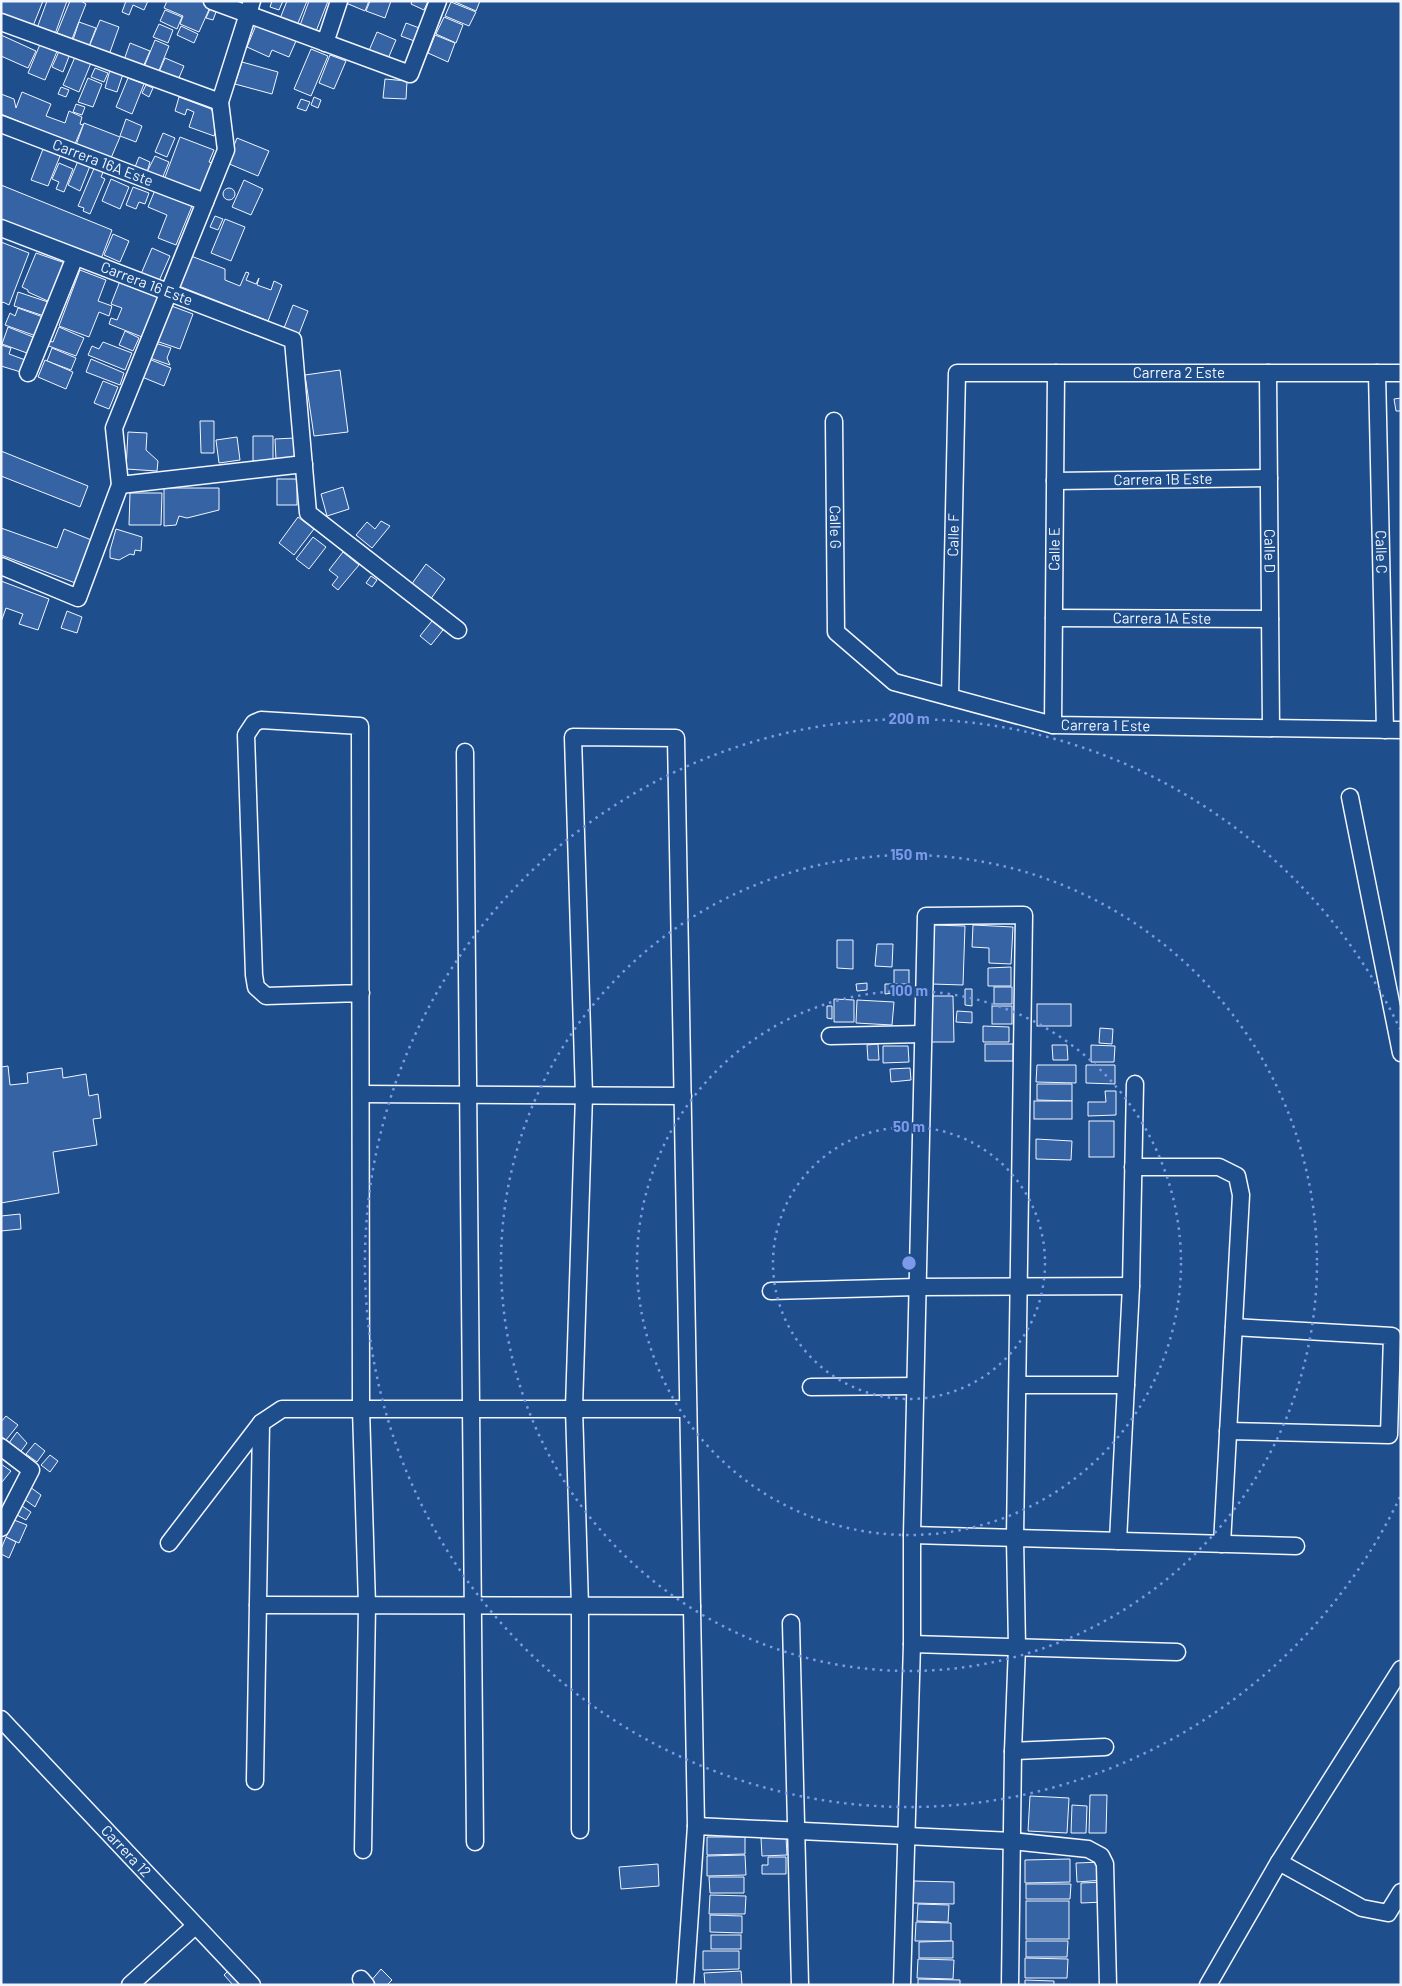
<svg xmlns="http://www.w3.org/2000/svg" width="1402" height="1986" font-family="Barlow,sans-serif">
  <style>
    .building { fill: #3563a3; stroke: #f2f6ff }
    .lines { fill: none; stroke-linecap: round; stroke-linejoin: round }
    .street-casing { stroke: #f2f6ff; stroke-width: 19 }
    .street { stroke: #1f4e8c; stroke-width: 16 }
    .ring { fill: none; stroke: #7d9aea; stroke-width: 2.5; stroke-dasharray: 2.5 5 }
    .labels { text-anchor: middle; stroke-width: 4; stroke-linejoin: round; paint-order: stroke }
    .street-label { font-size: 15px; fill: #f2f6ff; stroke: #1f4e8c }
    .centre { fill: #7d9aea; stroke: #1f4e8c; stroke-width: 2.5 }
    .ring-label { font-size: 15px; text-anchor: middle; font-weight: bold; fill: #7d9aea; stroke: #1f4e8c; stroke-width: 4; stroke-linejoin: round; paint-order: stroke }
  </style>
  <rect width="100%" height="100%" fill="#1f4e8c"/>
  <g class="building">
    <polygon points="1,1 43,1 33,26 1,13"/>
    <polygon points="47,1 67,1 55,34 37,28"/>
    <polygon points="70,1 81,1 86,4 72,39 57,33"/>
    <polygon points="126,1 148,1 144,10 133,5 129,15 122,12"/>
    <polygon points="167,1 201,1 211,5 199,32 180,24 183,16 164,8"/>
    <polygon points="272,1 283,1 279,10 270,7"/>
    <polygon points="287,1 307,1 296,28 279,21"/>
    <polygon points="309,1 328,1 315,34 299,28"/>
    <polygon points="346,1 369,1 365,11 346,3"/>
    <polygon points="370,1 391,1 385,18 366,11"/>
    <polygon points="412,1 428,1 424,10 411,4"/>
    <polygon points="453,1 480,1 476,11"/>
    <polygon points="451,2 476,12 469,26 445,16"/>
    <polygon points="210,9 216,12 213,20 206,18"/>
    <polygon points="165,10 182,17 177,29 160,21"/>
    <polygon points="444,17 463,25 456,43 436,34"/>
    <polygon points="100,20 119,27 109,55 89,47"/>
    <polygon points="79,22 96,28 89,46 73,40"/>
    <polygon points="406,23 422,29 417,42 401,36"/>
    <polygon points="159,24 173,30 168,43 153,37"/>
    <polygon points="256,25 296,41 289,57 272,50 269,57 247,47"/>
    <polygon points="181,26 198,34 194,43 177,35"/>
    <polygon points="377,32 396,40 387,61 368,53"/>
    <polygon points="1,35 36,51 28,68 1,56"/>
    <polygon points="435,35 455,43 448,62 428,53"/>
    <polygon points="155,40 169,46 158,73 144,67"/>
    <polygon points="41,42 58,49 45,80 28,73"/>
    <polygon points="130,43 150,51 143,67 124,60"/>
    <polygon points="60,49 70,54 63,72 52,67"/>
    <polygon points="311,49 328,56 311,96 294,89"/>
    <polygon points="330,55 346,61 334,89 319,83"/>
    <polygon points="75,57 91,63 79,92 63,85"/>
    <polygon points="165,58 184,66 178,80 159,72"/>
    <polygon points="242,62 278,72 272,94 235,84"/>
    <polygon points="95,68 108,73 104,82 91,77"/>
    <polygon points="110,70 123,74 117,92 105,88"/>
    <polygon points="88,78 102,84 93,107 78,102"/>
    <polygon points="128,78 144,84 132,114 116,107"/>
    <polygon points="385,79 407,81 406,99 383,98"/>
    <polygon points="146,85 153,88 149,97 142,93"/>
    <polygon points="61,87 69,90 66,97 58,94"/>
    <polygon points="22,92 51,104 46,116 65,123 69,111 82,117 80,124 83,125 75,144 1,114 1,94 14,99 16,108"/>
    <polygon points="179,97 211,109 219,121 214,136 189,127 194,112 187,109 185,115 175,111"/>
    <polygon points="314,97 321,100 318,108 311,105"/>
    <polygon points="301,99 310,102 306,111 297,108"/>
    <polygon points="76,104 85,107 82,115 73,112"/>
    <polygon points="126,119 142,126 136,142 120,136"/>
    <polygon points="84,123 120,137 111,158 76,145"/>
    <polygon points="163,133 175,138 167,157 155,152"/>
    <polygon points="180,137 214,150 209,162 215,164 203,195 164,180"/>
    <polygon points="237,138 269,151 258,176 227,163"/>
    <polygon points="43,149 60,156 48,186 31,180"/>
    <polygon points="155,156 169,162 162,179 147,172"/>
    <polygon points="139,157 150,162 147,172 135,167"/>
    <polygon points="78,161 90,166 80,191 68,185"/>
    <polygon points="59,163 73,169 64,192 56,189 59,182 52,179"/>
    <polygon points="95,166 104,170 101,177 105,179 90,214 83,211 84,208 78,206"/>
    <polygon points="111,179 129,187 120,209 102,201"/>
    <polygon points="244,180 263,189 251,215 232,207"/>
    <polygon points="1,185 112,230 101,259 1,220"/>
    <polygon points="133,187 149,193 145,204 139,202 136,209 126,205"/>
    <circle cx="229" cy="194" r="6"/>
    <polygon points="155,190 192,206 176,245 158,238 167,215 148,207"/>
    <polygon points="215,216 223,219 218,230 210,227"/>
    <polygon points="225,219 245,227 231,261 211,253"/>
    <polygon points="113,234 129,241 120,262 104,255"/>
    <polygon points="1,242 29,253 9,305 3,302 1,304"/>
    <polygon points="152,248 170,256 159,281 141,274"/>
    <polygon points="36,253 65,263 50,302 28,292 28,290 22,287"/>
    <polygon points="191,256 225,269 225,280 240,286 246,272 249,273 246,280 256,284 259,278 257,285 271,290 274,281 282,285 268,321 179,286"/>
    <polygon points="80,270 106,280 98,301 112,306 109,316 99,312 89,337 59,326"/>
    <polygon points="120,281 158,296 142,337 109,324 111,318 117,320 122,308 111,304"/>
    <polygon points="18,292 48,302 44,316 14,306"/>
    <polygon points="169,305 193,314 180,349 156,341"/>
    <polygon points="293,305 308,311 299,334 284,328"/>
    <polygon points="18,308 43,317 36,336 5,325 10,313 15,316"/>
    <polygon points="8,327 33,337 27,353 2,344"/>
    <polygon points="59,327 84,338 76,356 46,345 49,341 53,342"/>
    <polygon points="125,331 139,338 133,351 119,345"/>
    <polygon points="103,342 132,353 125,370 88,355 92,346 99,349"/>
    <polygon points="152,342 171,348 167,358 170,365 147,357"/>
    <polygon points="1,345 11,348 9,354 28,361 24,373 1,366"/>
    <polygon points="52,348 76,358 71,370 47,361"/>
    <polygon points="91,359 124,373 120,385 86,372"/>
    <polygon points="149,359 171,368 164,386 142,377"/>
    <polygon points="45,360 73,372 66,389 38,377"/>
    <polygon points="340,370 348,432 314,436 305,375"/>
    <polygon points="103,381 118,387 109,409 94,403"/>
    <polygon points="1401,398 1401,411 1396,411 1394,399"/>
    <polygon points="200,421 214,421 214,453 201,453"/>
    <polygon points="128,432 147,433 146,450 158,461 157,471 126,469"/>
    <polygon points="253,436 273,436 273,460 253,461"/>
    <polygon points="237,437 240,460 219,463 216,440"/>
    <polygon points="295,438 296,458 276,459 275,439"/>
    <polygon points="1,451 88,486 80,507 1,476"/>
    <rect x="277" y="479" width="20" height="26"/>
    <polygon points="343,487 349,509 327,516 321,494"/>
    <polygon points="164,488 219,488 219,510 187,518 179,516 176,525 164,526"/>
    <polygon points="130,493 162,493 161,525 129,525"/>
    <polygon points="298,517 314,529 294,555 279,543"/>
    <polygon points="381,521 390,526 372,548 356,535 367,522 375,529"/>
    <polygon points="1,528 57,548 64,529 94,541 78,584 1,555"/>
    <polygon points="116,529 142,537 141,551 135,550 134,555 130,554 119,560 110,558 110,550"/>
    <polygon points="313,537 326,547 309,569 296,559"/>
    <polygon points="343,552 359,565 338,590 332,585 338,577 329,570"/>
    <polygon points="426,564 445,579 430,600 411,585"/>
    <polygon points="371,576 377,580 372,587 366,583"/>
    <polygon points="1,581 49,599 38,630 19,624 23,614 6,608 1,622"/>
    <polygon points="67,611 82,617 77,633 61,628"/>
    <polygon points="432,621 443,630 431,645 420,636"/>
    <polygon points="933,925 965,926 963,985 932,984"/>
    <polygon points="973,925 1013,927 1011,964 989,963 989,948 972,947"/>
    <polygon points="837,940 853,940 853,969 837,968"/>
    <polygon points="877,944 893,944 892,967 875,966"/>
    <polygon points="1011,967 1011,986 988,986 988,968"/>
    <rect x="894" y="970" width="15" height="14"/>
    <polygon points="867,983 867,990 857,991 856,984"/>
    <polygon points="885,984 893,984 893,993 885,994"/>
    <rect x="994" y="987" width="18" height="17"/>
    <polygon points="965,989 972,989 972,1006 965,1005"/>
    <polygon points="930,996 953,996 954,1042 930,1042"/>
    <polygon points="834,999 854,1000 854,1022 834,1022"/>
    <polygon points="857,1000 894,1002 892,1025 856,1023"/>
    <rect x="1037" y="1004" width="34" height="22"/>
    <polygon points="827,1006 832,1006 832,1019 827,1018"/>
    <rect x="992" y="1006" width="20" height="18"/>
    <polygon points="957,1011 972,1012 972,1023 956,1022"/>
    <polygon points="983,1026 1009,1027 1009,1042 983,1042"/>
    <polygon points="1100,1028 1113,1029 1112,1044 1099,1043"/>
    <polygon points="878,1044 879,1060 868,1060 867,1045"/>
    <rect x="985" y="1044" width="28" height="17"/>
    <polygon points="1052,1045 1067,1045 1068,1060 1053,1060"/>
    <polygon points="1091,1045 1115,1046 1114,1062 1091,1062"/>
    <polygon points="883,1046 908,1046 909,1062 883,1063"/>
    <polygon points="1037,1065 1076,1065 1076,1083 1036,1082"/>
    <polygon points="1086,1065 1115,1065 1115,1084 1086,1083"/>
    <polygon points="8,1066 10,1085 28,1083 27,1073 62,1068 63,1078 86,1074 89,1096 98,1094 101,1118 93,1119 97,1145 53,1152 59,1193 1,1203 1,1067"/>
    <polygon points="910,1068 911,1080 891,1082 890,1069"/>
    <polygon points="1037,1084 1072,1084 1072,1101 1037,1100"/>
    <polygon points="1105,1091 1116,1091 1116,1115 1088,1116 1088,1102 1106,1102"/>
    <rect x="1034" y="1101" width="38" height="18"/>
    <rect x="1089" y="1121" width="25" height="36"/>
    <polygon points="1036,1139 1072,1141 1071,1160 1036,1159"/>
    <polygon points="20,1214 21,1229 1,1231 1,1216"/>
    <polygon points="6,1416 18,1425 6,1440 1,1436 1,1422"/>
    <polygon points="17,1432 27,1443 19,1454 9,1443"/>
    <polygon points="35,1443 45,1451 37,1462 26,1454"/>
    <polygon points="50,1455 58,1461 50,1472 41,1465"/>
    <polygon points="1,1464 11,1471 2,1482 1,1481"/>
    <polygon points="30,1487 41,1495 35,1507 24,1499"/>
    <polygon points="22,1506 31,1512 26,1520 17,1515"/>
    <polygon points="14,1520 27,1525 19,1543 6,1537"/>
    <polygon points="6,1537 16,1542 9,1558 1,1554 1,1549"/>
    <polygon points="1090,1795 1107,1795 1106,1833 1089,1833"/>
    <polygon points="1030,1796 1069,1798 1067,1833 1028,1831"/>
    <polygon points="1072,1805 1087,1806 1086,1833 1071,1833"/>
    <polygon points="707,1837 745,1837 745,1854 707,1855"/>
    <polygon points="786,1837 787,1855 762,1856 761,1838"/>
    <polygon points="745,1855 746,1875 707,1876 707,1856"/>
    <polygon points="768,1857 786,1857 786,1874 762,1874 762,1865 768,1865"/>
    <polygon points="1070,1859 1070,1882 1025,1883 1025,1860"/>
    <polygon points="1103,1862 1104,1880 1077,1882 1076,1863"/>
    <polygon points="658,1864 659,1886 621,1889 619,1867"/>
    <polygon points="709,1877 744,1877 744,1893 710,1893"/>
    <polygon points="914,1881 954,1882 954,1904 913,1903"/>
    <polygon points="1105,1882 1105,1902 1081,1903 1081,1883"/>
    <polygon points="1026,1884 1071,1884 1070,1899 1026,1899"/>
    <polygon points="710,1895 746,1896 745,1914 709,1914"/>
    <rect x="1026" y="1901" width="43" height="38"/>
    <polygon points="918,1904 949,1905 948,1922 917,1921"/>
    <polygon points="710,1915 742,1916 742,1933 710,1932"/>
    <polygon points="916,1922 951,1923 951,1941 915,1941"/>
    <rect x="711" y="1935" width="30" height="14"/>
    <polygon points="953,1941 953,1958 919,1958 919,1942"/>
    <polygon points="1026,1941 1068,1941 1067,1957 1026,1957"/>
    <polygon points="703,1951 739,1951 739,1969 703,1970"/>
    <polygon points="1025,1958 1068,1959 1067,1978 1025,1978"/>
    <polygon points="918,1959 954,1960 953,1979 917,1978"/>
    <polygon points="381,1969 392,1980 387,1985 373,1985 370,1982"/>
    <polygon points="229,1970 243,1985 233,1985 224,1975"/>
    <polygon points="741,1971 742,1985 705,1985 704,1973"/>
    <polygon points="918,1979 960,1980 960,1985 918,1985"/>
    <polygon points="1025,1980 1054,1981 1054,1985 1025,1985"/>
  </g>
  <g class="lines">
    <g class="street-casing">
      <g id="street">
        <polyline points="212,1 410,74 438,1"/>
        <polyline points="1,22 220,102"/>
        <polyline points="325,43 339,1"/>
        <path id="s1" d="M1 124 205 202"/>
        <path id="s2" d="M1 228 293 340 308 513 458 630"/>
        <polyline points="28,373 75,257"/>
        <path id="s3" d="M1268 373 1271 728"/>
        <path id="s4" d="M1377 373 1385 730"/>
        <path id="s5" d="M834 421 836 632 894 682 1053 725 1401 730"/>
        <path id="s6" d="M1055 481 1269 478"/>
        <polyline points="120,485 304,464"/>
        <polyline points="1,566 78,598 120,485 114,428 226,150 220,102 252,1"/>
        <path id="s7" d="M1054 618 1270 619"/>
        <path id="s8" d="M950 697 957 373H1401"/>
        <path id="s9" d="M1053 725 1056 373"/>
        <polyline points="465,752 475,1842"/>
        <polyline points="1350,797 1401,1053"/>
        <polyline points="361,993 266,996 256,987 254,975 246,735 254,723 261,720 360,726 361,1409 367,1605 363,1850"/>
        <polyline points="830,1036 923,1034"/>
        <polyline points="361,1094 683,1096"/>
        <polyline points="1133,1167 1219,1167 1237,1176 1241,1195 1222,1544"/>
        <polyline points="771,1291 917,1287 1131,1286"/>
        <polyline points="1018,1385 1126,1385"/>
        <polyline points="811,1387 915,1386"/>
        <polyline points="1228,1431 1389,1435 1392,1336 1234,1327"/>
        <polyline points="1,1447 31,1470 1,1528"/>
        <polyline points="912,1535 1296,1546"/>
        <polyline points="1118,1541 1131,1286 1135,1084"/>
        <polyline points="169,1543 261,1423 282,1409 688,1409"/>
        <polyline points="258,1605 692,1606"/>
        <polyline points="791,1623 800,1985"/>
        <polyline points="912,1644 1177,1652"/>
        <path id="s10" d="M1 1719 252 1985"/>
        <polyline points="1013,1751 1105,1747"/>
        <polyline points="255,1781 261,1423"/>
        <polyline points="696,1826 1012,1841 1088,1849 1101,1856 1105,1864 1108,1985"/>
        <polyline points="580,1830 580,1606 574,1408 584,1095 573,737 676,738 696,1826 685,1985"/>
        <polyline points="1279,1862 1362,1908 1388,1913 1401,1892"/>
        <polyline points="361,1979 366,1985"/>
        <polyline points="130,1985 195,1926"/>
        <polyline points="902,1985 912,1644 912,1535 926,916 1024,915 1015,1538 1017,1647 1013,1751 1010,1985"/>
        <polyline points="1208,1985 1279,1862 1401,1669"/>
      </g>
    </g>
    <use href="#street" class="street"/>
  </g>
  <g class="ring">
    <circle cx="909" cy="1263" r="136"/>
    <circle cx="909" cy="1263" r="272"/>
    <circle cx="909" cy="1263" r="408"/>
    <path d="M1400 1497A544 544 0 1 1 1400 1029"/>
  </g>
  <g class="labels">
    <g class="street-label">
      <text dy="5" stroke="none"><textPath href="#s1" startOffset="109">Carrera 16A Este</textPath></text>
      <text dy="5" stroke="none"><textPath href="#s2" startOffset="156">Carrera 16 Este</textPath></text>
      <text dy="5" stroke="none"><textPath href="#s8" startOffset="546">Carrera 2 Este</textPath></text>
      <text dy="5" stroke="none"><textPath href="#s6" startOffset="108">Carrera 1B Este</textPath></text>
      <text dy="5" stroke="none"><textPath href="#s5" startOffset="106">Calle G</textPath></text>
      <text dy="5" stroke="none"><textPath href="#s8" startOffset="162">Calle F</textPath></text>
      <text dy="5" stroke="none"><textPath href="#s9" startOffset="176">Calle E</textPath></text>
      <text dy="5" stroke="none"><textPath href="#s3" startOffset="178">Calle D</textPath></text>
      <text dy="5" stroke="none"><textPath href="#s4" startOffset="179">Calle C</textPath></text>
      <text dy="5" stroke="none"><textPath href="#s7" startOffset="108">Carrera 1A Este</textPath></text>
      <text dy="5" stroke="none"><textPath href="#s5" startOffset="505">Carrera 1 Este</textPath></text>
      <text dy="5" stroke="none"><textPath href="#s10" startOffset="182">Carrera 12</textPath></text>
    </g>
  </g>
  <circle cx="909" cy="1263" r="8" class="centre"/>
  <g class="ring-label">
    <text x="909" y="724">200 m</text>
    <text x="909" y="860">150 m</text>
    <text x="909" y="996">100 m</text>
    <text x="909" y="1132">50 m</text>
  </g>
  <rect width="1402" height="1986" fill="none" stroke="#f2f6ff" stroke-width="5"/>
</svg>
